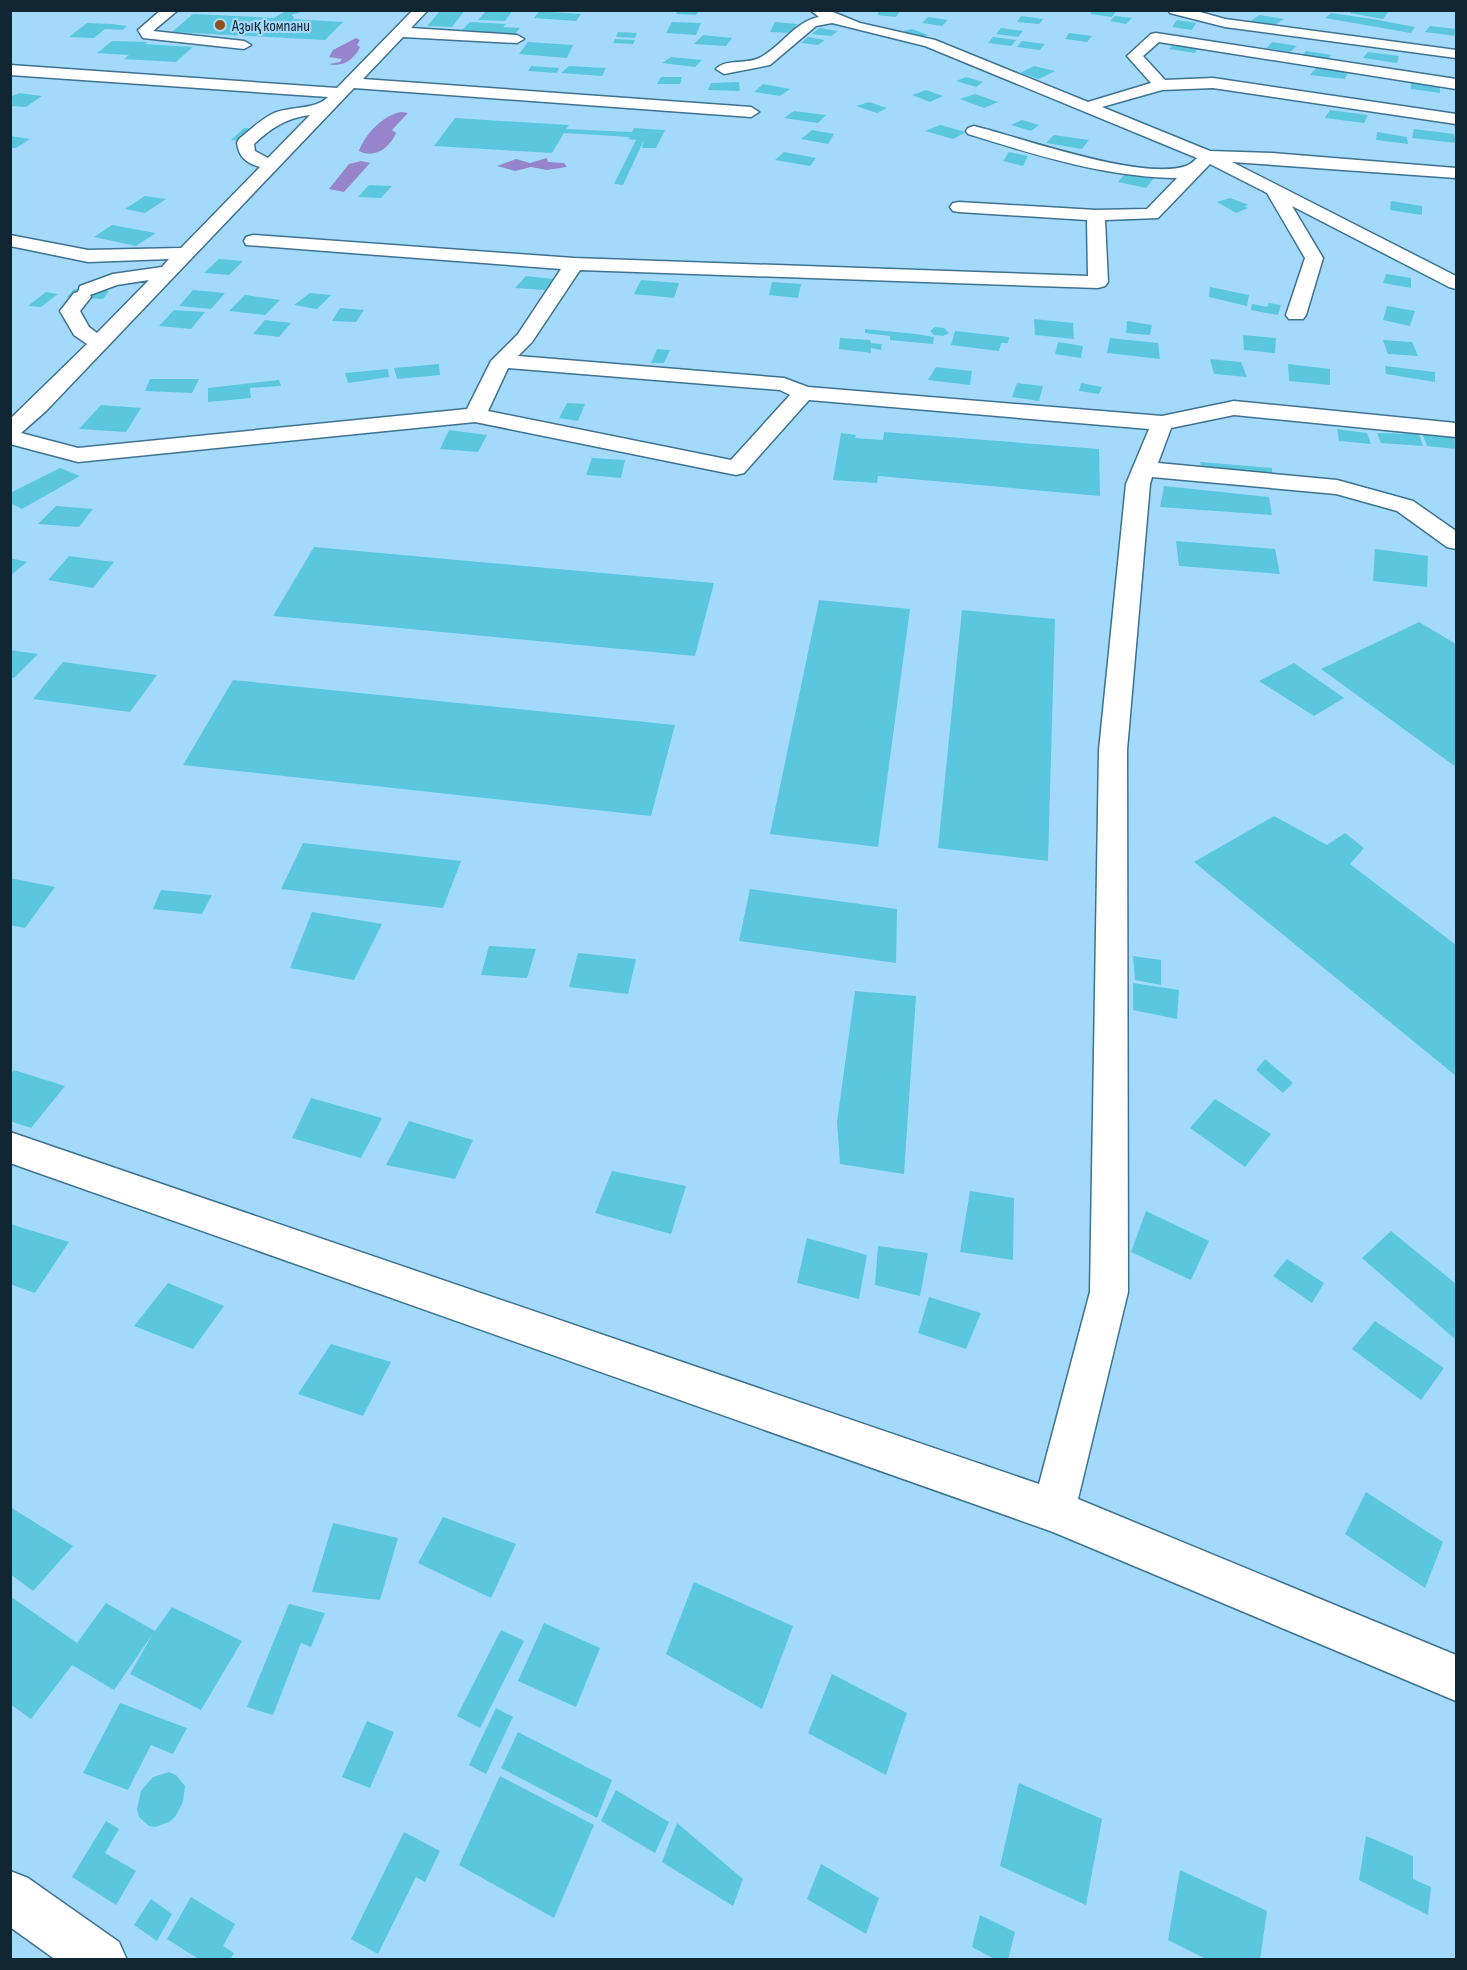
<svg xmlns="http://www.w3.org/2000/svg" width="1467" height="1970" font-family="'Sofia Sans Condensed',sans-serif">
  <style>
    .forest { fill: #9785cc }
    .building { fill: #5bc7df }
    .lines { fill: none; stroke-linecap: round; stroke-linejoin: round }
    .minor-casing { stroke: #3d7290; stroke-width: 3 }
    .minor { fill: #fff; fill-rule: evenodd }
    .poi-dot { fill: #91501c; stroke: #a3dafb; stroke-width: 2 }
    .labels { text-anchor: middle; stroke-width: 4.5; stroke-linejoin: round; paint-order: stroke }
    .far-poi-label { font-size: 16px; fill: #102632; stroke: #a3dafb; text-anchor: start }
  </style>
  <rect width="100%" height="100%" fill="#a3dafb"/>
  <g class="forest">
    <path d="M356 38 360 40 357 45 360 47C355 59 342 68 329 64L340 62 342 59 329 57 333 50Z"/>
    <path d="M402 112 408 113 392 130 396 133C390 148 374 159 359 151 365 134 384 114 402 112Z"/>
    <polygon points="547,158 548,162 564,163 567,167 547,170 531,167 515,171 497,166 516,159 530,163"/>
    <polygon points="361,161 370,163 344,192 329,189 349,164"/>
  </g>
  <g class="building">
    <polygon points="287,10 308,10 291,15 294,17 293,19 343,22 325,40 172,32 193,14 274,18"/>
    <polygon points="441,10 465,10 452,27 427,26"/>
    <polygon points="487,10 513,10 505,21 478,20"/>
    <polygon points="540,10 549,12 581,14 576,21 534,18"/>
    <polygon points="678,10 700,10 696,15 676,14"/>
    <polygon points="880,10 901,10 896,17 877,15"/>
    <polygon points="1093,10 1111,10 1116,11 1112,17 1090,14"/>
    <polygon points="1352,10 1390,10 1383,19 1350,13"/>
    <polygon points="1331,13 1373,19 1415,27 1411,33 1325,18"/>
    <polygon points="1259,15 1284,19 1276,24 1246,24"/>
    <polygon points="1021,16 1043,19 1039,24 1017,22"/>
    <polygon points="1115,16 1132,18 1126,24 1110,21"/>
    <polygon points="928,17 948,20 942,26 922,23"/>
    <polygon points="1177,20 1196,23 1192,30 1172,27"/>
    <polygon points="470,22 506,24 503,27 520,28 515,34 462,30"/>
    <polygon points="672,22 701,23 696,35 666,33"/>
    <polygon points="775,22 797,24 792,33 770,32"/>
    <polygon points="87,23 112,24 127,26 122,30 105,29 94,38 69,37"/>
    <polygon points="1430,26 1456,29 1456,36 1425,32"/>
    <polygon points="820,28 838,31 831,36 811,34"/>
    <polygon points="1001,28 1023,31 1018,37 996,34"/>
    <polygon points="912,29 928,35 921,37 903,31"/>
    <polygon points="618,32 637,33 635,38 616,37"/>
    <polygon points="1069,33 1092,36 1087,42 1065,39"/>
    <polygon points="703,35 732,38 726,46 694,44"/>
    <polygon points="808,37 825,40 818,45 801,43"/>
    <polygon points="993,37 1016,40 1011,46 988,43"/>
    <polygon points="615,39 635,40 633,44 613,43"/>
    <polygon points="112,41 148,42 145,44 193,47 176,62 124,59 129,55 97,53"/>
    <polygon points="1022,41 1045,44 1040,50 1017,47"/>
    <polygon points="528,42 573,45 567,58 519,54"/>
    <polygon points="1272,42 1297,46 1290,52 1267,48"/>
    <polygon points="1175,43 1199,46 1195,53 1169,49"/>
    <polygon points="1306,51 1332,55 1325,61 1301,57"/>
    <polygon points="1368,52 1399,56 1397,63 1363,58"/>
    <polygon points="671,57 702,60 695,67 662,63"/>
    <polygon points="531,66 559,68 557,73 528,71"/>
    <polygon points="569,66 606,68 602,76 561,73"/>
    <polygon points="1034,66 1055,71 1039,79 1020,73"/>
    <polygon points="1316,68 1348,72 1345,79 1310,75"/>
    <polygon points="661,77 682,77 680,84 657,84"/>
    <polygon points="966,77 983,82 976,87 956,81"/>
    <polygon points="739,82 740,91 708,90 711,83"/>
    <polygon points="1411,83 1440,87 1440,93 1411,89"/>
    <polygon points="763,84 790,89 780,96 754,92"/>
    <polygon points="926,90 943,96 930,102 912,95"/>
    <polygon points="19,93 42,96 26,107 10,106 13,102 10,101 10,97"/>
    <polygon points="975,94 998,102 984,108 960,99"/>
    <polygon points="869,102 887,108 877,113 856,106"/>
    <polygon points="1330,110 1368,115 1364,123 1325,118"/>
    <polygon points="794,111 826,115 818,123 784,118"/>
    <polygon points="455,118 569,125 566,129 632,132 634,128 665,130 656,148 642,148 644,140 623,185 614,184 636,140 628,139 630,137 564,133 552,153 434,146"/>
    <polygon points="1022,120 1039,125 1031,131 1011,125"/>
    <polygon points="940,125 966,132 953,139 925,131"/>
    <polygon points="244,128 255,129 244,141 231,140"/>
    <polygon points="1414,129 1454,134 1456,143 1412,138"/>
    <polygon points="812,130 834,134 828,144 801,139"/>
    <polygon points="1377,132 1407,137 1408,144 1376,140"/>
    <polygon points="1054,135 1089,140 1082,149 1046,143"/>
    <polygon points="10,136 30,139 16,148 10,148"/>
    <polygon points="784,152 816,158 810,166 775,160"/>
    <polygon points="1009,152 1028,156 1023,166 1003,161"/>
    <polygon points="1125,174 1154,178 1146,188 1118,182"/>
    <polygon points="369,185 392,186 381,198 358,197"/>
    <polygon points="145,196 166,199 145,213 125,209"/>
    <polygon points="1230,198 1249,205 1244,206 1248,208 1236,213 1217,202"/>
    <polygon points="1391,201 1422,206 1422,215 1390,210"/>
    <polygon points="112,225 156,233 136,246 94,237"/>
    <polygon points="219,259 243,261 229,275 204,273"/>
    <polygon points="1386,274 1411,278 1411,288 1383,283"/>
    <polygon points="526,276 554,279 545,290 515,288"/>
    <polygon points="641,280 679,283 674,298 634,294"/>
    <polygon points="772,282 801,284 798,298 769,295"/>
    <polygon points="1210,287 1249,295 1247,306 1209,297"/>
    <polygon points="74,289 109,291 103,299 67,297"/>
    <polygon points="193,290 225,293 211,309 179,306"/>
    <polygon points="46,292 58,294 41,307 28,306"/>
    <polygon points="310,293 331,295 317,309 294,305"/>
    <polygon points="245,295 280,300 265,315 229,311"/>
    <polygon points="1269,303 1281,305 1278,315 1251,310 1252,304 1267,307"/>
    <polygon points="1387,306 1415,311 1410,326 1383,320"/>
    <polygon points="340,308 364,310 356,322 332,321"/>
    <polygon points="174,310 205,312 191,329 159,326"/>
    <polygon points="1034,319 1073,323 1074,339 1035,335"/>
    <polygon points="265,320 291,323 279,337 253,334"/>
    <polygon points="1127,321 1152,325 1150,335 1126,333"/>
    <polygon points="935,327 944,328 949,333 943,336 934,335 930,331"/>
    <polygon points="865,329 916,334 934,337 933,344 890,340 890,336 865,333"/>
    <polygon points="955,331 1009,337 1008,343 1001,343 999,351 951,345"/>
    <polygon points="1243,335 1276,338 1275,353 1244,350"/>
    <polygon points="840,338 870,340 871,343 882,344 881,350 871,348 871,353 839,349"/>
    <polygon points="1110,338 1158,343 1160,359 1107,353"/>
    <polygon points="1383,340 1412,342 1418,356 1388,354"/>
    <polygon points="1058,342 1083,346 1081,358 1055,354"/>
    <polygon points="657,349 670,350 664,363 651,363"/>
    <polygon points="1210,359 1241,362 1247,377 1214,374"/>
    <polygon points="439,364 440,375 397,379 394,368"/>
    <polygon points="1288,364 1330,369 1330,385 1289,381"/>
    <polygon points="1385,366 1435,372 1435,382 1386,374"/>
    <polygon points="936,367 972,371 970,385 928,380"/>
    <polygon points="388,369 389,377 348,383 345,373"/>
    <polygon points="150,379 199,379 192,393 145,391"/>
    <polygon points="279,380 281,386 250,388 251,398 208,402 208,388"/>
    <polygon points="1017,383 1043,386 1039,401 1012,397"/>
    <polygon points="1081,383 1102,387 1099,394 1079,391"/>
    <polygon points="567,403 585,404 578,421 559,418"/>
    <polygon points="101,405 141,408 126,432 79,429"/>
    <polygon points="1337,429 1367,433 1371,444 1339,441"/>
    <polygon points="449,430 487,435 478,452 440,449"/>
    <polygon points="884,432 1099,449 1100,496 878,476 877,483 833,480 841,433 856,435 855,438 883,440"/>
    <polygon points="1377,433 1419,434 1423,446 1381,443"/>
    <polygon points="1422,433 1454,436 1456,449 1427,446"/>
    <polygon points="592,458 625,460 621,478 586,475"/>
    <polygon points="1200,462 1272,468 1272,475 1203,470"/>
    <polygon points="60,468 80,476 22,509 10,503 10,493"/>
    <polygon points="1164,486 1269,497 1272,515 1160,507"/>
    <polygon points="56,506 93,509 79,527 38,524"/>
    <polygon points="1176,541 1275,549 1280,574 1179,566"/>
    <polygon points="314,547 714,583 695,656 273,616"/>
    <polygon points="1375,549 1428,556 1427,587 1373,581"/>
    <polygon points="69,556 114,562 93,588 48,580"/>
    <polygon points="10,558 27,562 10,576"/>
    <polygon points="819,600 910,609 878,847 770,834"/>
    <polygon points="962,610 1055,619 1048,861 938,848"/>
    <polygon points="1419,622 1456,644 1456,767 1321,669"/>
    <polygon points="10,650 38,654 14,678 10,677"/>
    <polygon points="63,662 157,675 130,712 33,699"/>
    <polygon points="1294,663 1344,698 1314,716 1259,681"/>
    <polygon points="233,680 675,725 651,816 183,765"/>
    <polygon points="1274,816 1327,845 1345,833 1364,848 1350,864 1456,945 1456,1076 1194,862"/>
    <polygon points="303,843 461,861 443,908 281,889"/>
    <polygon points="10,878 55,887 25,928 10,925"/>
    <polygon points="750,889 897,909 896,963 739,941"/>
    <polygon points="161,890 212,895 202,914 153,909"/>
    <polygon points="312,912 382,924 354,980 290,968"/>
    <polygon points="489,946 536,949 527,978 481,975"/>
    <polygon points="578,953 636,959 628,994 569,987"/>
    <polygon points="1133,956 1161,960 1161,985 1135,980"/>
    <polygon points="1133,983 1179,990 1177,1019 1133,1010"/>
    <polygon points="855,991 916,996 904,1174 840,1164 837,1122"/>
    <polygon points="1265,1059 1293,1083 1283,1093 1256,1070"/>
    <polygon points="14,1070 65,1086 31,1128 10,1121 10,1075"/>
    <polygon points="311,1098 382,1118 361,1158 292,1138"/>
    <polygon points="1215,1099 1271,1134 1245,1167 1190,1128"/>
    <polygon points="409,1121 473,1140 455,1179 386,1165"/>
    <polygon points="612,1171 686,1186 671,1234 595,1213"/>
    <polygon points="970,1191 1014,1198 1013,1260 960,1252"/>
    <polygon points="1146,1211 1209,1241 1191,1280 1131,1252"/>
    <polygon points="10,1224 69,1242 35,1293 10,1284"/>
    <polygon points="1391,1231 1456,1284 1456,1340 1362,1258"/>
    <polygon points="807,1238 867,1255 859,1299 797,1283"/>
    <polygon points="878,1246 928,1253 920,1296 875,1285"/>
    <polygon points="1287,1259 1324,1283 1312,1303 1273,1276"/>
    <polygon points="168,1283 224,1306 193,1349 134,1326"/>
    <polygon points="929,1297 981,1313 966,1349 918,1333"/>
    <polygon points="1375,1321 1444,1368 1421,1400 1352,1349"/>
    <polygon points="331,1344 391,1362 363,1416 298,1394"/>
    <polygon points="1366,1492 1443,1542 1425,1588 1345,1534"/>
    <polygon points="10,1507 73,1546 33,1591 10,1574"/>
    <polygon points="443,1517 516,1544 491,1598 418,1563"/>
    <polygon points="333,1523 398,1538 380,1600 312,1592"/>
    <polygon points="694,1582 793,1626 762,1709 666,1654"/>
    <polygon points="10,1596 77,1643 106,1603 155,1631 172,1607 242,1641 201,1710 130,1674 152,1635 114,1690 72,1665 31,1719 10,1704"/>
    <polygon points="289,1604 325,1613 311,1647 301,1643 273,1715 247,1707"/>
    <polygon points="544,1623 600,1648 576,1707 518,1681"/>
    <polygon points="501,1630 524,1641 480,1728 457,1716"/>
    <polygon points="832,1674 907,1713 886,1775 808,1733"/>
    <polygon points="120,1703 187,1728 173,1754 151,1745 128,1790 83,1773"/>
    <polygon points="496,1708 513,1717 486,1774 469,1765"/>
    <polygon points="367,1721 394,1732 370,1788 342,1777"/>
    <polygon points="518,1732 612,1780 597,1818 501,1768"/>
    <polygon points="169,1772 176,1775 185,1786 183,1802 175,1817 169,1822 155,1827 149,1826 139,1817 137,1809 141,1791 153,1777"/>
    <polygon points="500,1776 594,1825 554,1918 459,1865"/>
    <polygon points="1019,1783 1102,1819 1086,1905 1000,1866"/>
    <polygon points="616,1790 669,1822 655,1853 601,1821"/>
    <polygon points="106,1821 119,1829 105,1853 136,1871 116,1905 72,1877"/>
    <polygon points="677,1823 743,1879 733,1906 662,1862"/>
    <polygon points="404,1832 440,1851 425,1882 416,1877 378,1954 351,1939"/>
    <polygon points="1366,1836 1413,1856 1413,1879 1431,1887 1428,1915 1359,1880"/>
    <polygon points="821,1864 879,1898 866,1934 807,1899"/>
    <polygon points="1180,1870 1267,1911 1260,1960 1208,1960 1168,1940"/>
    <polygon points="191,1897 235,1924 223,1946 234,1953 230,1960 200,1960 167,1939"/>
    <polygon points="151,1899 172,1914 157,1941 134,1925"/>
    <polygon points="980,1915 1015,1932 1008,1960 996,1960 972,1947"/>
  </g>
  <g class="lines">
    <g class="minor-casing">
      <g id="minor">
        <polygon points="161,10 178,10 153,31 244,41 251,45 244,49 143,38 138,30"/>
        <path d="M413 10H428L411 28 517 35 524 39 517 43 403 37 363 79 751 107 759 112 751 117 354 88 46 411 21 433 78 448 467 409 491 361 518 334 561 269 246 245 244 241 246 237 253 235 574 258 1088 276 1087 220 959 212 953 211 950 207 953 203 959 202 1096 210 1147 209 1177 178C1105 177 1036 155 968 134L966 131 968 128 974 126C1022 138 1142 181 1186 166 1191 164 1194 161 1197 158L925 46 832 23 816 26 770 65 724 74 716 69C726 58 749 65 761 57 783 45 794 22 819 17L810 10H828L860 23 935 40 1088 102 1151 83 1127 56 1151 34 1156 33 1456 79V89L1159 42 1143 56 1165 80 1213 78 1456 114V124L1213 88 1162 90 1102 107 1210 151 1272 153 1456 168V178L1232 162 1456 276V289L1449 287 1292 206 1323 258 1306 315 1303 319H1289L1286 315 1305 258 1267 193 1210 164 1158 218 1105 220 1108 282 1105 286 1098 288 580 270 532 342 518 356 784 378 808 387 1162 416 1234 401 1456 423V437L1234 415 1171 428 1158 463 1337 480 1413 501 1456 531V549L1447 547 1397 511 1336 494 1152 477 1150 484 1127 750 1128 1292 1078 1499 1456 1655V1701L1053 1532 10 1163V1132L1039 1484 1090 1292 1099 750 1126 484 1149 429 809 400 744 473 736 475 475 422 78 462 10 444V419L87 344 74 335 60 311 74 293 78 292 80 286 113 274 162 267 169 259 88 262 10 246V235L88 250 181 248 260 167C246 163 239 157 237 143L239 139C250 130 261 119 274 113 292 106 315 110 328 97L10 75V65L337 88ZM310 115 268 158 255 151 254 144C271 128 286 118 310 115ZM149 280 97 333 89 327 80 311 91 297 90 295 117 285ZM508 368 780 390 790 395 731 460 488 411Z"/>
        <polygon points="1168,10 1193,10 1225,19 1456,50 1456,58 1225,27 1170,13"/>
        <polygon points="10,1871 28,1878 119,1942 127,1960 56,1960 10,1927"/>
      </g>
    </g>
    <use href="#minor" class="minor"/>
  </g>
  <circle class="poi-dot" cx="220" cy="25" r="6"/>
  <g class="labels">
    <g class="far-poi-label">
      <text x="232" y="31">Азық компани</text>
    </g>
  </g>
  <rect width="1467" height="1970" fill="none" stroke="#102632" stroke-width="24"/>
</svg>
